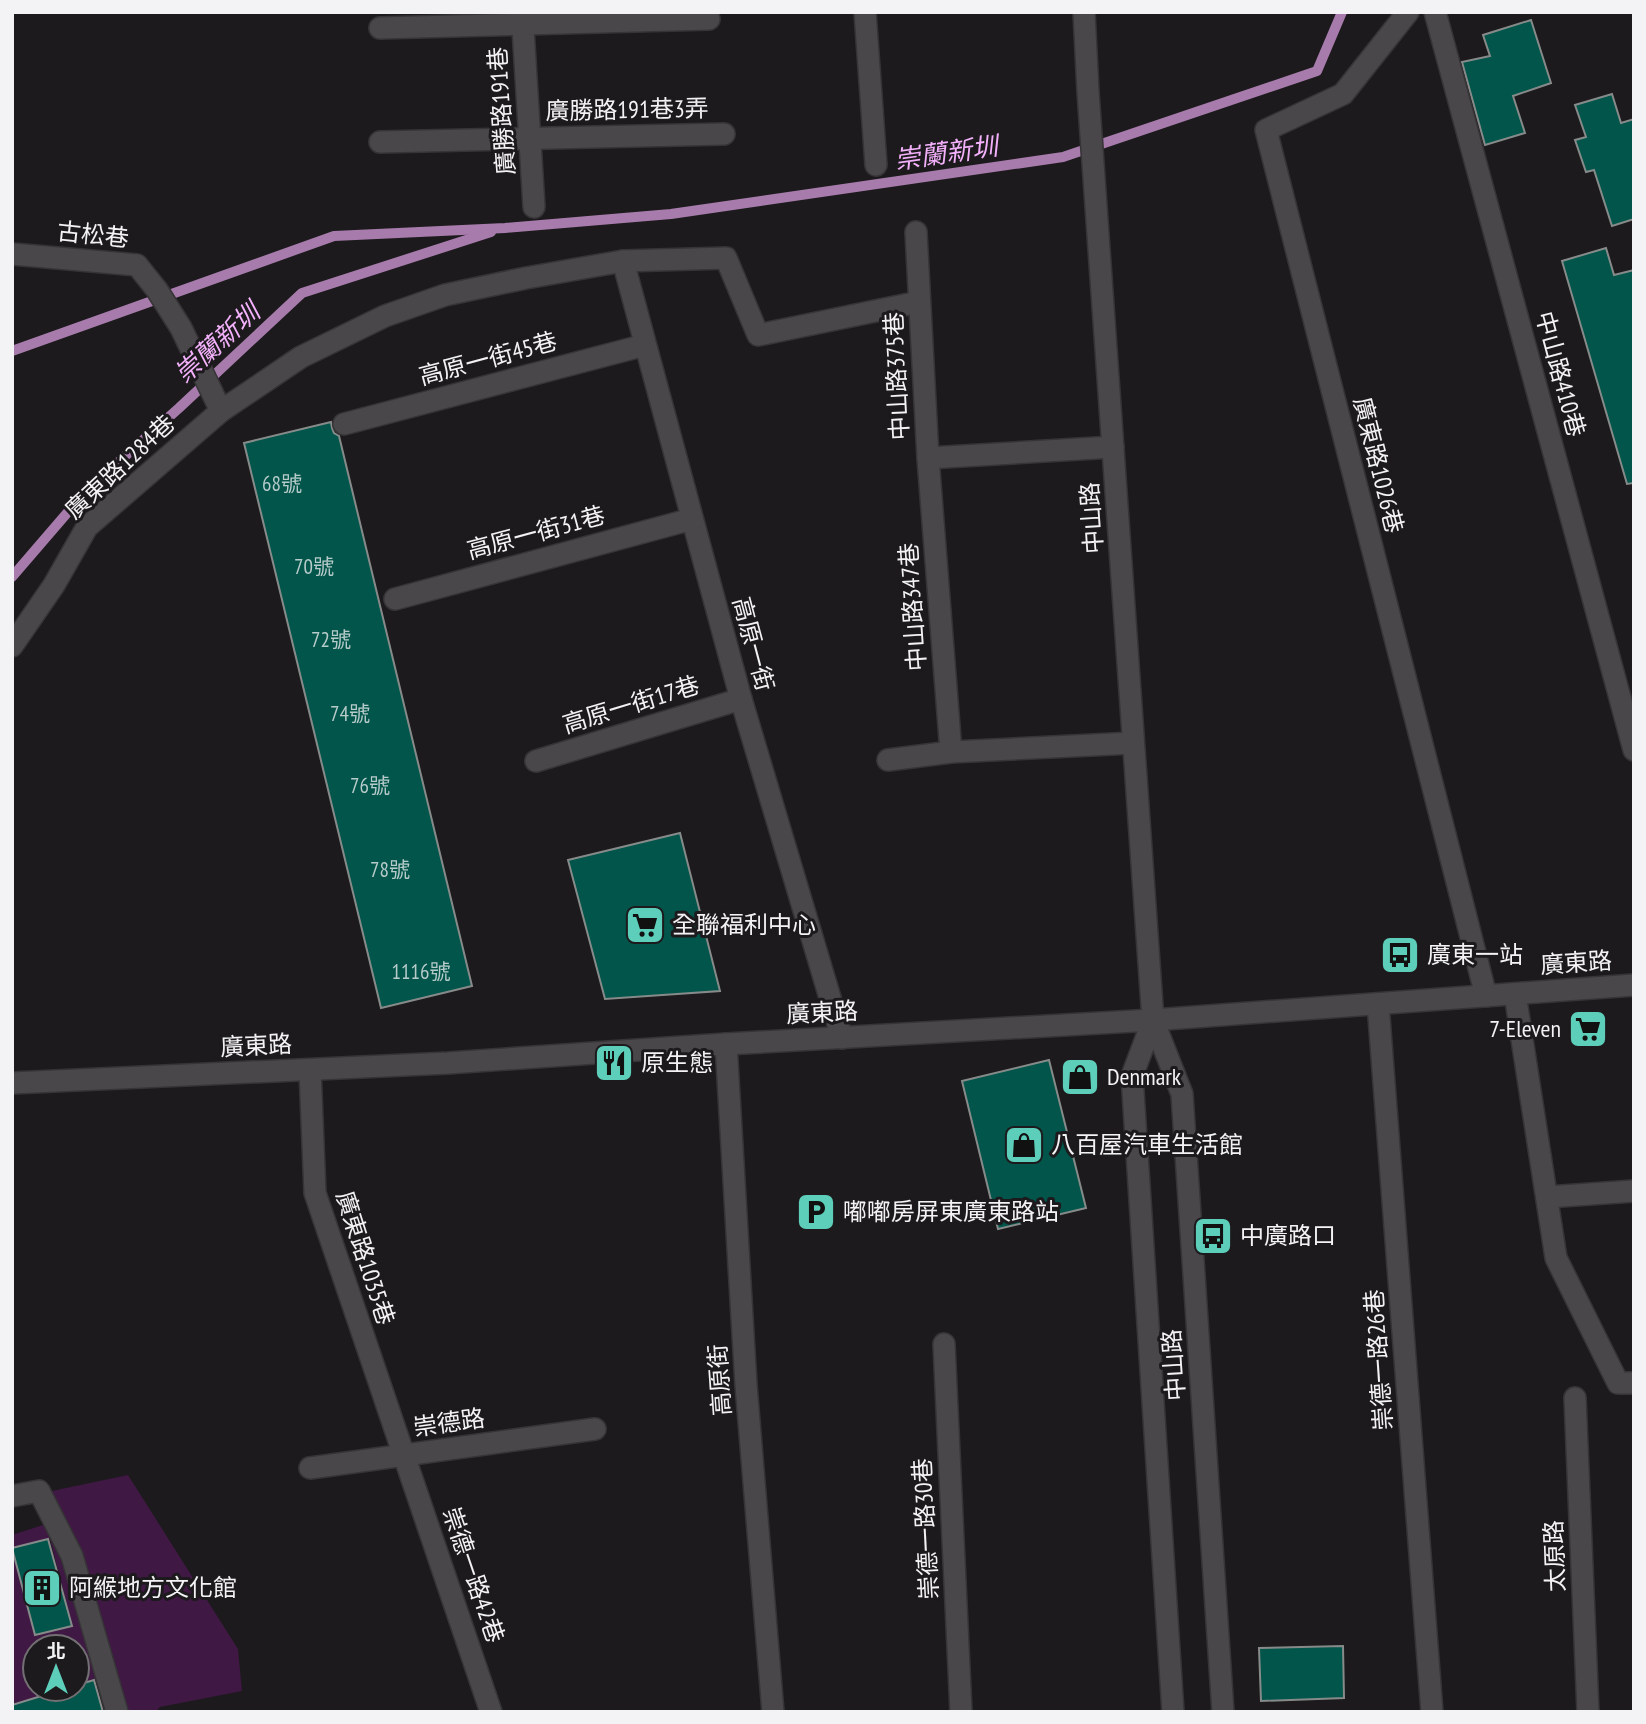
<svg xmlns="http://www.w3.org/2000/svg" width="1646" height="1724" font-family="'PT Sans Narrow','Noto Sans TC',sans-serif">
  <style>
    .green { fill: #3f1844 }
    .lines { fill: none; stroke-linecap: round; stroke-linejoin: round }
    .stream { stroke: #a77cac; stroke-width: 10 }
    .building { fill: #02554a; stroke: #868b8a; stroke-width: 2 }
    .minor-casing { stroke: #363436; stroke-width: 24 }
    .minor { stroke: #4a474a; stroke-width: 21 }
    .labels { text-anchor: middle; stroke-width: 6; stroke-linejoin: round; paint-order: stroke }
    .number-label { font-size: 21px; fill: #b7cbca }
    .street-label { font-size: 24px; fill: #f3f2f4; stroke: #1c1a1c }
    .poi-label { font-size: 24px; fill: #f3f2f4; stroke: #1c1a1c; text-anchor: start }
    .water-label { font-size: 26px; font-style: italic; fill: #f3b1fb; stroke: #1c1a1c }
  </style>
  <rect width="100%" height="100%" fill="#1c1a1c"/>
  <polygon class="green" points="128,1475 238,1649 242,1691 160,1707 156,1712 113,1712 103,1677 77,1685 77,1647 35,1647 35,1689 64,1689 14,1704 14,1712 12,1697 12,1549 35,1635 72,1625 50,1539 12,1548 12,1535 46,1524 47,1492"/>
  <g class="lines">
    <g class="stream">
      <polyline points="12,351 334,236 505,228 671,214 1063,157 1317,71 1342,12"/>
      <polyline points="12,577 86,491 179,408 302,293 491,232"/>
    </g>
  </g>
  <g class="building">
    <polygon points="1531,20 1551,83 1513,96 1525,133 1485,145 1462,62 1490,56 1483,35"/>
    <polygon points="1612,94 1621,123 1634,119 1634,219 1612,226 1594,170 1586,172 1575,140 1586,137 1575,105"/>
    <polygon points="1606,248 1614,275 1634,270 1634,483 1627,484 1562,261"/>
    <polygon points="331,422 332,428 334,433 339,436 472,986 381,1008 244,443"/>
    <polygon points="680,833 720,991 605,999 568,860"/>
    <polygon points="1049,1060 1086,1208 998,1229 962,1081"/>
    <polygon points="48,1539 72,1626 35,1635 12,1548"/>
    <polygon points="1343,1646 1344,1698 1261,1701 1259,1648"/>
    <polygon points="94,1680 103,1712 12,1712 12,1705 64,1689 77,1689 77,1685"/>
  </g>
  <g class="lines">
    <g class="minor-casing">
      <g id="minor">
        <polyline points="522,12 534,207"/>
        <polyline points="865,12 876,165"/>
        <polyline points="1084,12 1088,92 1153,1020 1182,1094 1223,1712"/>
        <polyline points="1408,12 1343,94 1266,130 1486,996"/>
        <polyline points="1435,12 1634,750"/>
        <polyline points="380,28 709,19"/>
        <polyline points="380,142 724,134"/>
        <polyline points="916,232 928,458 951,752"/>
        <polyline points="12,254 137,265 157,290 181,328 221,411"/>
        <polyline points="623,261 741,699 842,1038"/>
        <polyline points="344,424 645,345"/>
        <polyline points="928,458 1113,447"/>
        <polyline points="395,599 692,519"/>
        <polyline points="12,646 54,585 87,527 221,411 301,357 385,316 445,295 526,278 623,261 726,258 758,335 919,302"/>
        <polyline points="888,760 951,752 1133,743"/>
        <polyline points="536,761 741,699"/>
        <polyline points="1515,994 1556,1258 1618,1383 1634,1383"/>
        <polyline points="1378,1004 1432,1712"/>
        <polyline points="1153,1020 1132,1076 1173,1712"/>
        <polyline points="726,1044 746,1385 773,1712"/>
        <polyline points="310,1070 315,1193 491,1712"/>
        <polyline points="12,1083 448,1063 726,1044 1153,1020 1634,985"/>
        <polyline points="1547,1197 1634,1191"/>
        <polyline points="944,1344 961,1712"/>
        <polyline points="1575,1398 1588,1712"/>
        <polyline points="310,1468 595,1429"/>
        <polyline points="12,1496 39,1491 72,1556 117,1712"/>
      </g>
    </g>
    <use href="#minor" class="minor"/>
  </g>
  <defs>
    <g id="supermarket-square" transform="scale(2.0125)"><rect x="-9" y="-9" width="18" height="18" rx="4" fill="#5dceb9" stroke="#1c1a1c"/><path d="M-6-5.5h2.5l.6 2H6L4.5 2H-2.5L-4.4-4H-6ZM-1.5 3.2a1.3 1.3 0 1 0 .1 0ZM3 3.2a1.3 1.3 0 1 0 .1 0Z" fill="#111"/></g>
    <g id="bus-square" transform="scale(2.0125)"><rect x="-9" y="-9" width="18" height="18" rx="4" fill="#5dceb9" stroke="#1c1a1c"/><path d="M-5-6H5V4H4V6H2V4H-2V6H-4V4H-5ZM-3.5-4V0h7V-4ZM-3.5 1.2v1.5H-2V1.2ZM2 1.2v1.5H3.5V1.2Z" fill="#111"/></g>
    <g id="restaurant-square" transform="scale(2.0125)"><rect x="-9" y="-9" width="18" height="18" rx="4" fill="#5dceb9" stroke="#1c1a1c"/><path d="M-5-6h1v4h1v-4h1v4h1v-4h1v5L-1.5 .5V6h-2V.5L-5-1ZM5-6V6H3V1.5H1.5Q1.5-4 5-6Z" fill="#111"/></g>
    <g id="shop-square" transform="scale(2.0125)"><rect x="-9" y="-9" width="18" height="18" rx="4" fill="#5dceb9" stroke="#1c1a1c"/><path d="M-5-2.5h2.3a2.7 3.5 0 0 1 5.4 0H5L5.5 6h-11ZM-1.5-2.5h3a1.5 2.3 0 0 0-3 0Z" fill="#111"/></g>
    <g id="parking-square" transform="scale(2.0125)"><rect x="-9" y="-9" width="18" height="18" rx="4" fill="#5dceb9" stroke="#1c1a1c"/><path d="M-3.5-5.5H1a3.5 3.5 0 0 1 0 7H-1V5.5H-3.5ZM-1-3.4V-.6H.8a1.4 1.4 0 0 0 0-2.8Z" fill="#111"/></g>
    <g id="building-square" transform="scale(2.0125)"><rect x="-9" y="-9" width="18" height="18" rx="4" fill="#5dceb9" stroke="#1c1a1c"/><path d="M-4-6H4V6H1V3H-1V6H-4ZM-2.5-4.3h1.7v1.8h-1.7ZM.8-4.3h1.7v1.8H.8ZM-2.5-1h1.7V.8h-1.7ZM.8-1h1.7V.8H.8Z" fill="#111"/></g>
  </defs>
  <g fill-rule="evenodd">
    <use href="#supermarket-square" x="645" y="925"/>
    <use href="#bus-square" x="1400" y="955"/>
    <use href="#supermarket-square" x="1588" y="1029"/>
    <use href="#restaurant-square" x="614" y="1063"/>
    <use href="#shop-square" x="1080" y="1077"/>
    <use href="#shop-square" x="1024" y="1145"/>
    <use href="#parking-square" x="816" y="1212"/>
    <use href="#bus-square" x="1213" y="1236"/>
    <use href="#building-square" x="42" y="1588"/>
  </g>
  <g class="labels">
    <g class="number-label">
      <text x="282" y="491">68號</text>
      <text x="314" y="574">70號</text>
      <text x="331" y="647">72號</text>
      <text x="350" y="721">74號</text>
      <text x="370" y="793">76號</text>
      <text x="390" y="877">78號</text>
      <text x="421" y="979">1116號</text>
    </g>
    <g class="street-label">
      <text transform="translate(627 110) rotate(-1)" y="8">廣勝路191巷3弄</text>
      <text transform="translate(502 111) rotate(-94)" y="8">廣勝路191巷</text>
      <text transform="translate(93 235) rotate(6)" y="8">古松巷</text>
      <text transform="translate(488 359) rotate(-15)" y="8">高原一街45巷</text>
      <text transform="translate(1560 374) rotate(75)" y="8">中山路410巷</text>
      <text transform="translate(897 376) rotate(-93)" y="8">中山路375巷</text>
      <text transform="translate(1378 465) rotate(76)" y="8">廣東路1026巷</text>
      <text transform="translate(120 467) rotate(-43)" y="8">廣東路1284巷</text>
      <text transform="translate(1092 518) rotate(-94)" y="8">中山路</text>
      <text transform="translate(536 533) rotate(-15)" y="8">高原一街31巷</text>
      <text transform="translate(913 607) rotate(-94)" y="8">中山路347巷</text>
      <text transform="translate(753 644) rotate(75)" y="8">高原一街</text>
      <text transform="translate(631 705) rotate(-17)" y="8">高原一街17巷</text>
      <text transform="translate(1576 963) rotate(-4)" y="8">廣東路</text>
      <text transform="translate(822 1013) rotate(-3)" y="8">廣東路</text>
      <text transform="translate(256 1046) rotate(-3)" y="8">廣東路</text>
      <text transform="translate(365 1258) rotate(72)" y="8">廣東路1035巷</text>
      <text transform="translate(1379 1360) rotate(-94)" y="8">崇德一路26巷</text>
      <text transform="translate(1174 1365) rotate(-94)" y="8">中山路</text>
      <text transform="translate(720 1380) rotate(-94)" y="8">高原街</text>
      <text transform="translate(449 1423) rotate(-8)" y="8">崇德路</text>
      <text transform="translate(926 1529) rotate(-93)" y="8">崇德一路30巷</text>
      <text transform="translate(1555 1556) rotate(-92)" y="8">太原路</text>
      <text transform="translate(473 1575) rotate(71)" y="8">崇德一路42巷</text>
    </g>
    <g class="poi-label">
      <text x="672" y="933">全聯福利中心</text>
      <text x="1427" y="963">廣東一站</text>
      <text x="1561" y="1037" text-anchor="end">7-Eleven</text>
      <text x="641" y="1071">原生態</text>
      <text x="1107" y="1085">Denmark</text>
      <text x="1051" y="1153">八百屋汽車生活館</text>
      <text x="843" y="1220">嘟嘟房屏東廣東路站</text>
      <text x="1240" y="1244">中廣路口</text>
      <text x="69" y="1596">阿緱地方文化館</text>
    </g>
    <g class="water-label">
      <text transform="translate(946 153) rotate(-8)" y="9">崇蘭新圳</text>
      <text transform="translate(217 343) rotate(-42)" y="9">崇蘭新圳</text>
    </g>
  </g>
  <rect width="1646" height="1724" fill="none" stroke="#f3f2f4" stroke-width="28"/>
  <g transform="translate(56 1668)"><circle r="33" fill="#1c1a1c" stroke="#727072" stroke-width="2"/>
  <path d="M0-5L12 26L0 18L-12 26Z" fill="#5dceb9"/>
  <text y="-10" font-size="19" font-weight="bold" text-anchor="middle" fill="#f3f2f4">北</text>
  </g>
</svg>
